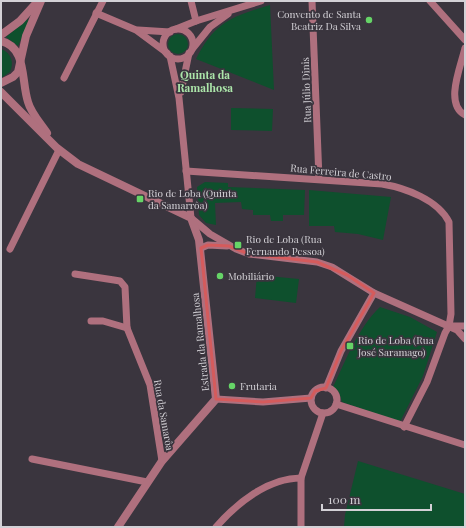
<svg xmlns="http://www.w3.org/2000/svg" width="466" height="528" font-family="'Playfair Display',serif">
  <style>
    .green { fill: #0e502d }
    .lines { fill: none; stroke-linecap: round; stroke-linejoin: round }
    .minor { stroke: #af707e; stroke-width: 7 }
    .tertiary { stroke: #af707e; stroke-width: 8 }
    .marked { fill: none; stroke: #d55b5c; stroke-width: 3; stroke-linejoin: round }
    .poi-dot { fill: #66d467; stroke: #3a353e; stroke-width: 1.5 }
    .labels { text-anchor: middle; stroke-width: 3.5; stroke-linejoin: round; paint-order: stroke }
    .poi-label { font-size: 10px; fill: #d3d1d6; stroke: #3a353e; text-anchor: start }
    .street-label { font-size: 10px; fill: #d3d1d6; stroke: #3a353e }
    .neighbourhood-label { font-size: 11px; font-weight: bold; fill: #ace6aa; stroke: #3a353e }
  </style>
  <rect width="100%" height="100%" fill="#3a353e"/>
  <g class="green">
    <path d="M270 5 274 90 196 59C214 22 233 16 270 5Z"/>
    <polygon points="28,19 29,22 18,46 6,37"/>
    <circle cx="178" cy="44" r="10"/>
    <path d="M1 49C12 53 14 63 10 72L1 78Z"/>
    <polygon points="231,108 273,109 272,131 231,130"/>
    <polygon points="205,182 228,183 228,187 305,190 304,215 283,215 283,221 271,221 270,215 253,215 253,210 242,209 241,202 215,203 216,225 206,223 199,215 197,187"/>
    <polygon points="309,190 391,197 383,240 358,234 335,232 334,226 309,226"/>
    <polygon points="257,275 299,279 296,303 255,298"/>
    <path d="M380 307 410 317 437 332 423 376 400 422 342 402 339 392 333 387C346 360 358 328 380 307Z"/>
    <polygon points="358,461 465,494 465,527 344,527 345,515"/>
  </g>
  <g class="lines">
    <g class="minor">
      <polyline points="191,1 196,21"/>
      <polyline points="312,1 319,179"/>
      <polyline points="430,1 465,40"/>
      <polyline points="96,13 136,30 167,53"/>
      <polyline points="176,29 196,21 261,1"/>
      <circle cx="178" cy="44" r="15"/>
      <polyline points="138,30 170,32"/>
      <polyline points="193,48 210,27 228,14"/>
      <path d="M465 48C461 66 444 104 465 115"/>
      <polyline points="170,56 179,98 191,218 210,234 236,249 249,254 317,262 332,267 374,293 457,330 465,339"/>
      <polyline points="64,78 103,1"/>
      <polyline points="181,92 189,53"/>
      <path d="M186 171 382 184C406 188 438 200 449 222L451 314 449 326 445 333 427 382 404 427"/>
      <polyline points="201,248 208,245 227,246"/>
      <polyline points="10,249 59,150"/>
      <polyline points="75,274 114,280 120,281 125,287 127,328 150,385 162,461"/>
      <polyline points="91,321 103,321 127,328"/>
      <polyline points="451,326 465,326"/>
      <circle cx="324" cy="400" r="13"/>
      <polyline points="326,388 341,351 374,293"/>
      <polyline points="216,399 263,402 311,398"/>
      <polyline points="336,404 465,445"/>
      <polyline points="32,459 147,482"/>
      <path d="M216 527C237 503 268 478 301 478"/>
      <polyline points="301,527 301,478 323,413"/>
    </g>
    <g class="tertiary">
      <polyline points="1,35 20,21 38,1"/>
      <path d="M1 41C27 47 21 81 28 102 31 113 41 124 47 133"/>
      <polyline points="1,83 13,77 18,72 26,36 41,1"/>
      <polyline points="1,92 57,148 78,164 191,218 199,240 216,399 162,461 118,527"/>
    </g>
  </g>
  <path class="marked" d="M208 245 229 246 249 254 317 262 347 275 374 293 341 351 326 388 315 391 311 398 263 402 216 399 201 248Z"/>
  <g class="poi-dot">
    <circle cx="369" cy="20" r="4"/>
    <rect x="136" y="195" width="8" height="8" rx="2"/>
    <rect x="234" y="241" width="8" height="8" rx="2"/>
    <circle cx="220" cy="276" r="4"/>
    <rect x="346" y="342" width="8" height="8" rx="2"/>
    <circle cx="232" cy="386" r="4"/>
  </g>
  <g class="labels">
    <g class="poi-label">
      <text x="361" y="18" text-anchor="end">Convento de Santa<tspan x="361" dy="12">Beatriz Da Silva</tspan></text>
      <text x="148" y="197">Rio de Loba (Quinta<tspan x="148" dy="12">da Samarrôa)</tspan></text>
      <text x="246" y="243">Rio de Loba (Rua<tspan x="246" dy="12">Fernando Pessoa)</tspan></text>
      <text x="228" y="280">Mobiliário</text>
      <text x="358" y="344">Rio de Loba (Rua<tspan x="358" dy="12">José Saramago)</tspan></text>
      <text x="240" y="390">Frutaria</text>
    </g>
    <g class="street-label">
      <text transform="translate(306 90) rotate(-92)" y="4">Rua Júlio Dinis</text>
      <text transform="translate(341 172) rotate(5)" y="4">Rua Ferreira de Castro</text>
      <text transform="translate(200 342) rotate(-96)" y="4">Estrada da Ramalhosa</text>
      <text transform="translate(164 415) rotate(80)" y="4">Rua da Samarôa</text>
    </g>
    <g class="neighbourhood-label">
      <text x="205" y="79">Quinta da<tspan x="205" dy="13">Ramalhosa</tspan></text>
    </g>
  </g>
  <rect width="466" height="528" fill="none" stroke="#d3d1d6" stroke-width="4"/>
  <path d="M322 504v6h109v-6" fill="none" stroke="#d3d1d6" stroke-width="2"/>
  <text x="328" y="504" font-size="12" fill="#d3d1d6" stroke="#3a353e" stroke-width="3" paint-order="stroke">100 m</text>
</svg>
